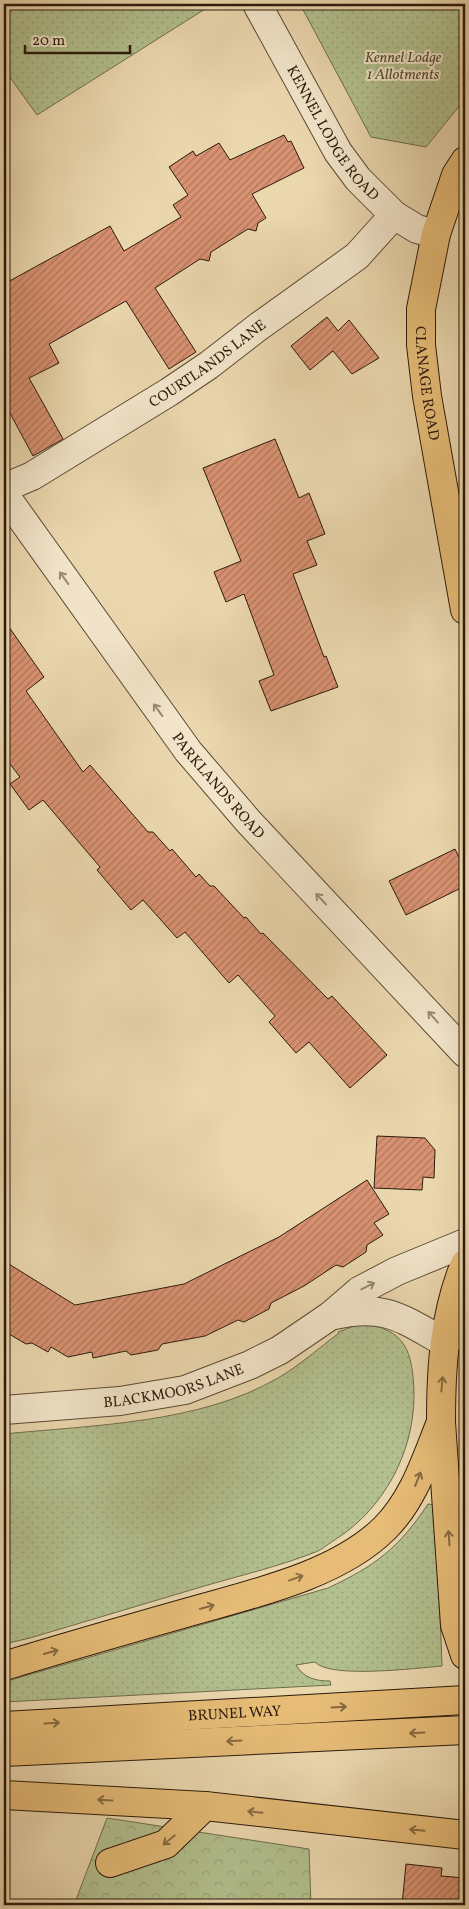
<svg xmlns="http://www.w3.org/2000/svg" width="469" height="1909" font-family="Vollkorn,serif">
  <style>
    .green { fill: url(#green-dots); stroke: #6e6c4c }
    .forest { fill: url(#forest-crowns); stroke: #6e6c4c }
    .building { fill: url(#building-hatch); stroke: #2b1a0b }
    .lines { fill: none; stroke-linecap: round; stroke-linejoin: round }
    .minor-casing { stroke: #5b4934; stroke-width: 30 }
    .primary-casing { stroke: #2b1a0b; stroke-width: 30 }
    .trunk-casing { stroke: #2b1a0b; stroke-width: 30 }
    .minor { stroke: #f2e5ca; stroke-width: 28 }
    .primary { stroke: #e6bc77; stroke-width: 28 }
    .trunk { stroke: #e6bc77; stroke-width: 28 }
    .oneway { stroke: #988a74 }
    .oneway2 { stroke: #886b41 }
    .labels { text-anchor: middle; stroke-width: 4; stroke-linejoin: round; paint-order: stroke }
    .park-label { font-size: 15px; font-style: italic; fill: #544c32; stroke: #f2e5ca }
    .street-label { font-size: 15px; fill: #2b1a0b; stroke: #f2e5ca }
  </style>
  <defs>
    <pattern id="green-dots" width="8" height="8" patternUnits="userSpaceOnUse" patternTransform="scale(1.25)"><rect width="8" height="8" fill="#b2bf8e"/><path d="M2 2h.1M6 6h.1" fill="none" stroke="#99a479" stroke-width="1.8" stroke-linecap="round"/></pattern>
    <pattern id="forest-crowns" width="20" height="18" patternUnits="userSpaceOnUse" patternTransform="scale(1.25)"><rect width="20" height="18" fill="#b2bf8e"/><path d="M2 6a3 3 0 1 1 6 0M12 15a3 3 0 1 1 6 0" fill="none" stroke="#99a479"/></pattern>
    <pattern id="building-hatch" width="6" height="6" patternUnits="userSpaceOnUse" patternTransform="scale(1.25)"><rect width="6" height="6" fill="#d99272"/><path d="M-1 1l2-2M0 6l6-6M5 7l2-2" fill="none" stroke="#b0765c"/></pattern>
  </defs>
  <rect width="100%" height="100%" fill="#ebd7ae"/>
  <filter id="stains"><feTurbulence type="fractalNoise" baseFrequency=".004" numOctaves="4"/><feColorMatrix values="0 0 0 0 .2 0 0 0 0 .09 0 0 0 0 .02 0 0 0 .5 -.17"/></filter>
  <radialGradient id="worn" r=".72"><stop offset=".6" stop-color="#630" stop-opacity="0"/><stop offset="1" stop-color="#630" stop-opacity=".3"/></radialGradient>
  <g class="green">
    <polygon points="4,4 213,4 37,115 4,69"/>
    <polygon points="300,4 465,4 465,99 426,147 371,137"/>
    <path d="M362 1323C396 1329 410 1341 413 1377 420 1442 388 1507 333 1541 327 1545 320 1551 313 1553 277 1567 238 1576 201 1587 144 1604 87 1621 30 1638L4 1644V1434C92 1425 199 1424 278 1378 300 1365 319 1348 339 1333L338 1332Z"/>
    <path d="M428 1504 436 1505 442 1666C417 1668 330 1679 315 1662L296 1665C304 1678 315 1681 330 1681L331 1685 4 1702V1682L328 1588C375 1566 399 1548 428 1504Z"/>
  </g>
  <polygon class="forest" points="107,1818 309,1849 311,1905 74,1905"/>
  <g class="building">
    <polygon points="284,135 288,142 291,141 304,168 252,194 266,218 258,223 256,231 248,229 211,252 209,261 200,259 155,288 196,352 169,369 126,301 49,344 59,363 29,378 63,439 33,456 4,402 4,284 110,226 124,251 181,217 173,205 188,195 169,167 193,151 196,156 219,143 230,160"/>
    <polygon points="327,317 338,331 349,320 379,358 352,374 333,351 310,370 291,346"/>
    <polygon points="275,439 299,498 309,493 325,534 307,541 317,565 293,574 324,657 326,656 338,687 271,711 259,681 274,675 244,594 226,602 214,572 241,561 203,468"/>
    <polygon points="4,620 44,677 26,691 83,772 90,765 148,832 153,832 170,851 172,849 196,877 199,874 210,886 214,886 244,918 246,917 261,934 263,933 328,999 332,996 387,1055 350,1088 309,1042 296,1053 269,1022 275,1016 238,975 229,983 185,932 177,938 143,900 131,910 97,870 100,867 43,800 29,810 10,784 20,777 4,756"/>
    <polygon points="455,849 465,869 465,886 406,915 389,881"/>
    <polygon points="377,1136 425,1138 435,1150 434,1178 423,1177 422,1190 374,1188"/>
    <polygon points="367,1180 389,1214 374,1223 383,1235 367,1245 366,1252 343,1267 336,1265 304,1286 271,1303 269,1309 244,1322 238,1320 205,1336 162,1344 158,1350 131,1355 126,1351 93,1358 92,1352 68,1357 51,1347 48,1352 32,1343 26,1344 4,1331 4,1261 75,1305 184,1284 279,1237"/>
    <polygon points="406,1864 442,1868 441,1876 465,1878 465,1905 402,1905"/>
  </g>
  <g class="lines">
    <g class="minor-casing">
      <g id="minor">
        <path id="s1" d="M257 4 338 152 358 179 394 215 417 229 436 234"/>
        <path id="s2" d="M4 488 32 476 169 392 209 365 258 327 357 256 394 215"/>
        <path id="s3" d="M4 494 188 751 248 821 465 1053"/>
        <path d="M330 1316C385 1303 399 1317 446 1343"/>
        <path id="s4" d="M4 1410 120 1401 185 1390 250 1365 280 1350 330 1316 359 1291 397 1271 465 1243"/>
      </g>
    </g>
    <g class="primary-casing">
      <g id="primary">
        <path id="s5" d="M465 161 456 175 436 234 421 309V345L427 396 465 610"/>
        <path d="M465 1264C444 1314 441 1369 441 1422L455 1625 465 1655"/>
      </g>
    </g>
    <g class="trunk-casing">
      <g id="trunk">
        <path d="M4 1666C63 1648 122 1631 182 1614 247 1595 336 1577 385 1528 414 1499 426 1459 441 1422"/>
        <path id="s6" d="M4 1726 465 1700"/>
        <polyline points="4,1752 465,1730"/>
        <polyline points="4,1795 205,1806 465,1835"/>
        <polyline points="110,1863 166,1844 205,1806"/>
      </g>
    </g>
    <use href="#minor" class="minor"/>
    <use href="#primary" class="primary"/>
    <use href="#trunk" class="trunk"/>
  </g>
  <defs><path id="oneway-shaft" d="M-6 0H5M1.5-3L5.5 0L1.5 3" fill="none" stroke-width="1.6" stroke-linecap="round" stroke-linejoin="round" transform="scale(1.25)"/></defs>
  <g class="oneway">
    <use href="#oneway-shaft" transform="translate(64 578) rotate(-126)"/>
    <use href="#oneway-shaft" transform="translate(158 710) rotate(-126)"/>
    <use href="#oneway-shaft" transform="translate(321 899) rotate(-133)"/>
    <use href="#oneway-shaft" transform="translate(433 1017) rotate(-132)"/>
    <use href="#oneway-shaft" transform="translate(368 1286) rotate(-27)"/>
  </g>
  <g class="oneway2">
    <use href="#oneway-shaft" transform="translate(442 1384) rotate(-85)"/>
    <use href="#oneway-shaft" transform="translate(418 1479) rotate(-68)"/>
    <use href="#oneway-shaft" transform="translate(449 1538) rotate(-94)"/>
    <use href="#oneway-shaft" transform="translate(296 1578) rotate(-20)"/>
    <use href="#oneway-shaft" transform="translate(207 1607) rotate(-16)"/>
    <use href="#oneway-shaft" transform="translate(51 1652) rotate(-16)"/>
    <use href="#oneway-shaft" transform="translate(339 1707) rotate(-3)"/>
    <use href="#oneway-shaft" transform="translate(52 1723) rotate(-3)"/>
    <use href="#oneway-shaft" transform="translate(417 1733) rotate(177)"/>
    <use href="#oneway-shaft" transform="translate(234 1741) rotate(177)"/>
    <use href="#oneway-shaft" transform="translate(105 1800) rotate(-177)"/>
    <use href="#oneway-shaft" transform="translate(255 1812) rotate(-174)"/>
    <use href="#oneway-shaft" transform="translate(417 1830) rotate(-174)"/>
    <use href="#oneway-shaft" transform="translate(169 1840) rotate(141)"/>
  </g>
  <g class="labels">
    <g class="park-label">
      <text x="403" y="62">Kennel Lodge<tspan x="403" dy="17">1 Allotments</tspan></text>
    </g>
    <g class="street-label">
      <text dy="5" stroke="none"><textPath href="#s1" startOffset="150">KENNEL LODGE ROAD</textPath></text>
      <text dy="5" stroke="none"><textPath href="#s2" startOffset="239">COURTLANDS LANE</textPath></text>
      <text dy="5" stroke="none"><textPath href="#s5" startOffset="230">CLANAGE ROAD</textPath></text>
      <text dy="5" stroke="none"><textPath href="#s3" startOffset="362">PARKLANDS ROAD</textPath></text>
      <text dy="5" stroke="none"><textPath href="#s4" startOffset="172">BLACKMOORS LANE</textPath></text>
      <text dy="5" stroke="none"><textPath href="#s6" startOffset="231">BRUNEL WAY</textPath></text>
    </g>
  </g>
  <rect width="469" height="1909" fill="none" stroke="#ebd7ae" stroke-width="20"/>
  <rect x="5" y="5" width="459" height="1899" fill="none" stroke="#2b1a0b" stroke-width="2.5"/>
  <rect x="10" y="10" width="449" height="1889" fill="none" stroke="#2b1a0b"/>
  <path d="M25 45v8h105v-8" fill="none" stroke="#2b1a0b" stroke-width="2.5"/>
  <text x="32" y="45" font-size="15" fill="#2b1a0b" stroke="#f2e5ca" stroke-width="4" paint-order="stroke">20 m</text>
  <rect width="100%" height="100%" filter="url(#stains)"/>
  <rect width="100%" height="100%" fill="url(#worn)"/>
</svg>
